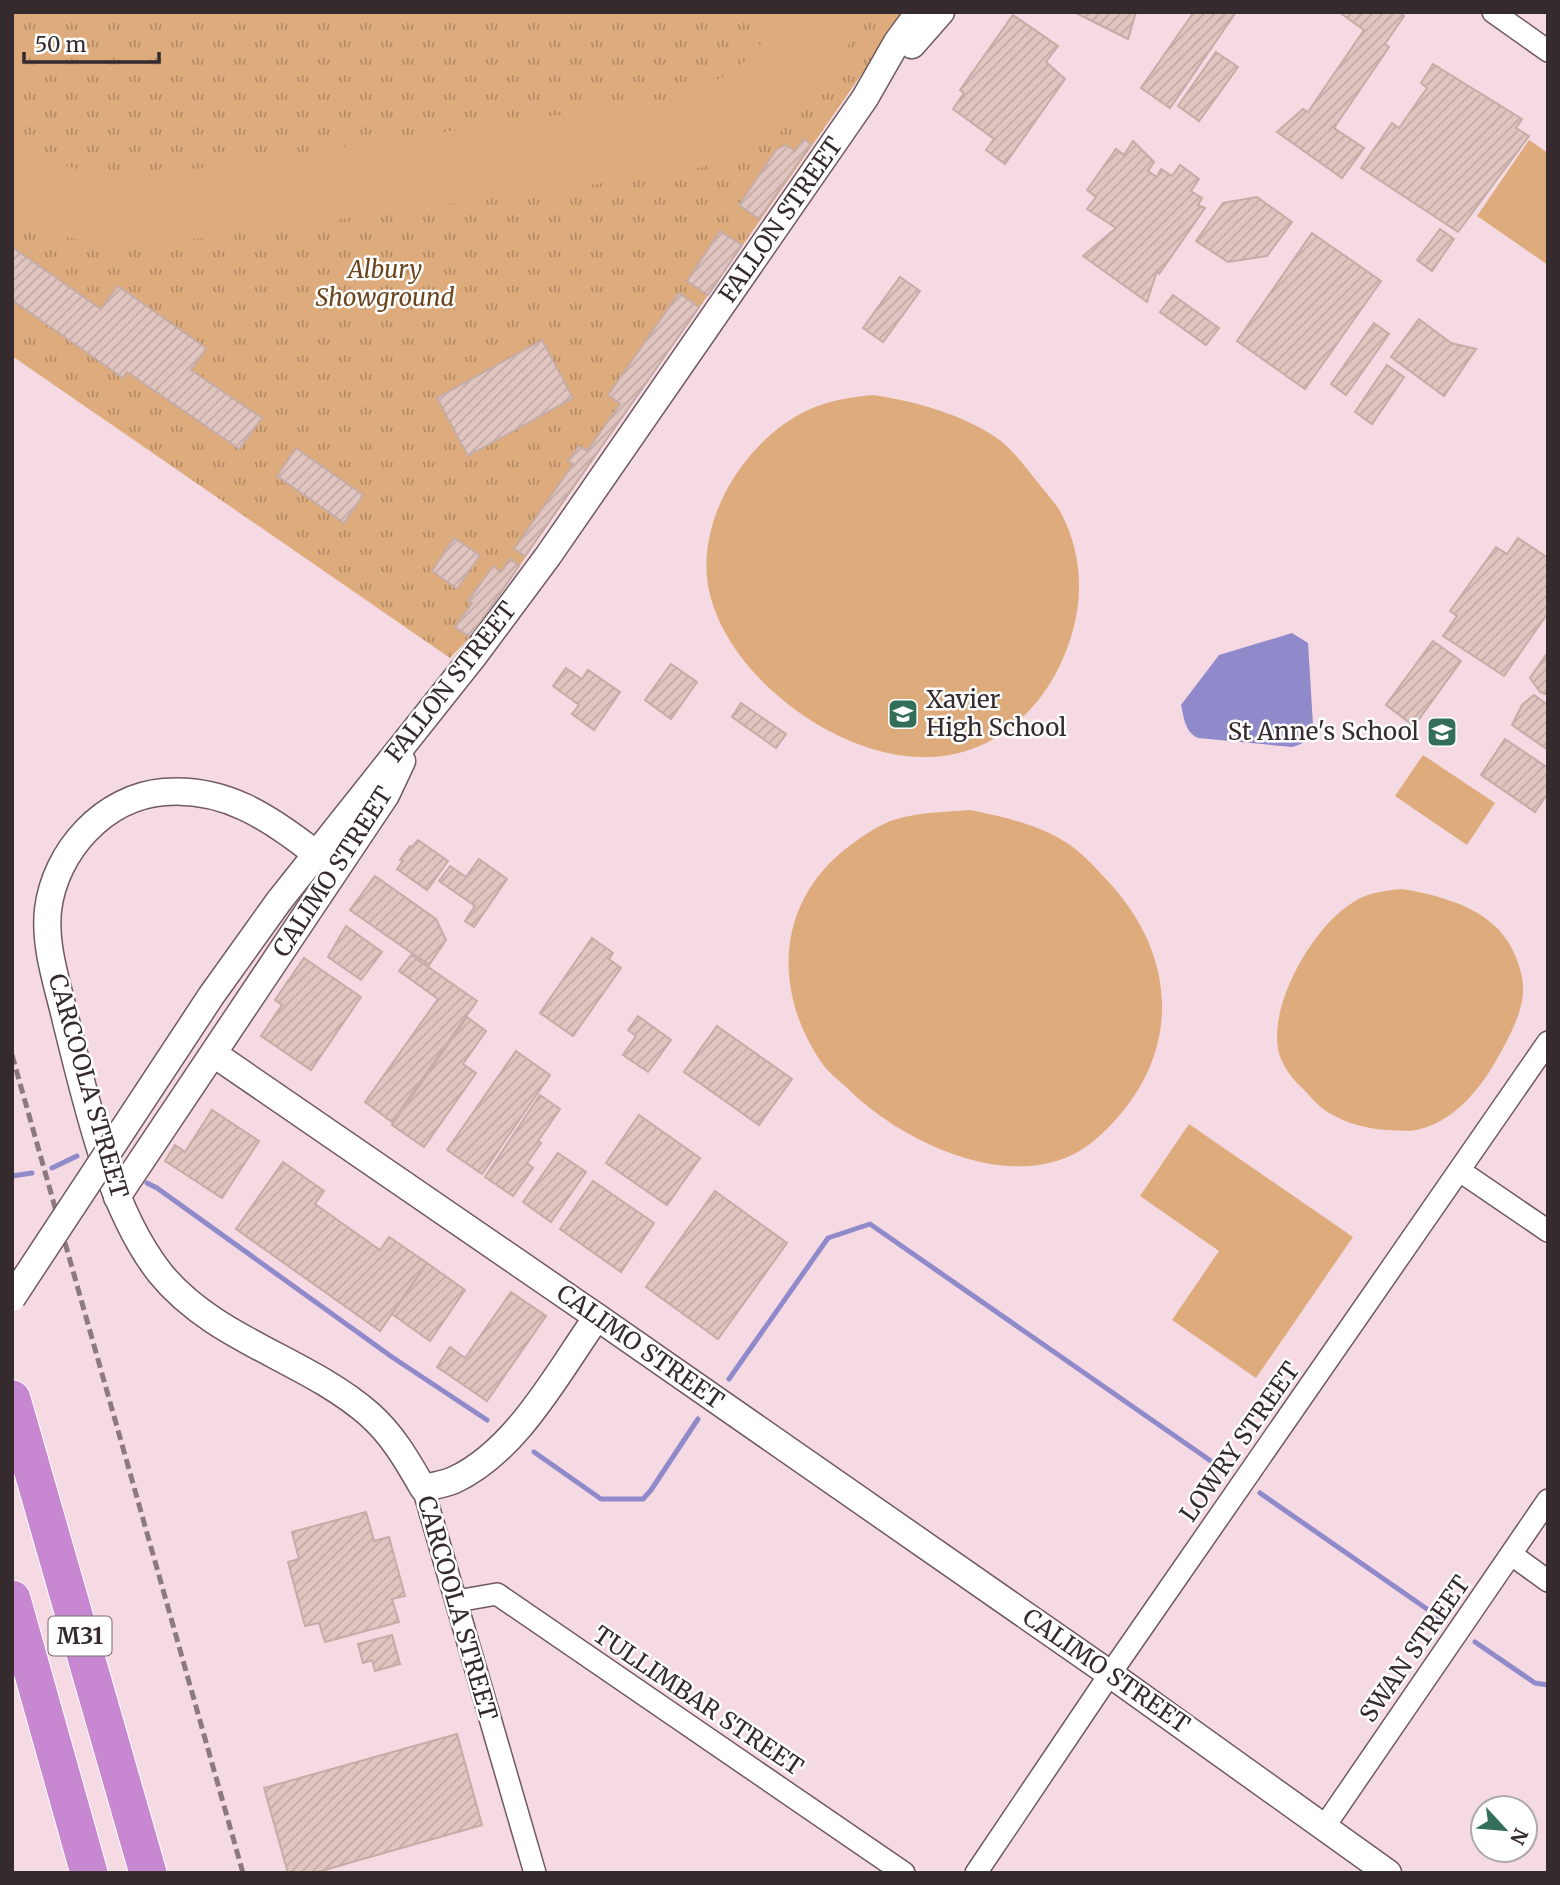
<svg xmlns="http://www.w3.org/2000/svg" width="1560" height="1885" font-family="Merriweather,serif">
  <style>
    .park { fill: url(#park-tufts) }
    .garden { fill: #deab7c }
    .water { fill: #9089ca }
    .lines { fill: none; stroke-linecap: round; stroke-linejoin: round }
    .stream { stroke: #9089ca; stroke-width: 5 }
    .building { fill: url(#building-hatch); stroke: #c6aca6; stroke-width: 2 }
    .minor-casing { stroke: #705961; stroke-width: 24 }
    .tertiary-casing { stroke: #705961; stroke-width: 29 }
    .motorway-casing { stroke: #fff; stroke-width: 39 }
    .minor { stroke: #fff; stroke-width: 21 }
    .tertiary { stroke: #fff; stroke-width: 26 }
    .motorway { stroke: #c888d1; stroke-width: 37 }
    .rail { stroke: #8c7a80; stroke-width: 5; stroke-dasharray: 10 5; stroke-linecap: butt }
    .tertiary-bridge-casing { stroke: #705961; stroke-width: 29; stroke-linecap: butt }
    .tertiary-bridge { stroke: #fff; stroke-width: 26 }
    .labels { text-anchor: middle; stroke-width: 5; stroke-linejoin: round; paint-order: stroke }
    .shield { fill: #fff; stroke: #726a6d; stroke-width: 2 }
    .shield-label { font-size: 23px; font-weight: bold; fill: #352a2e }
    .street-label { font-size: 24px; fill: #352a2e; stroke: #fff }
    .park-label { font-size: 24px; font-style: italic; fill: #6b451d; stroke: #fff }
    .poi-label { font-size: 24px; fill: #352a2e; stroke: #fff; text-anchor: start }
  </style>
  <defs>
    <pattern id="park-tufts" width="24" height="20" patternUnits="userSpaceOnUse" patternTransform="scale(1.75)"><rect width="24" height="20" fill="#deab7c"/><path d="M3 7l-1-3M5 7V3M7 7l1-3M15 17l-1-3M17 17v-4M19 17l1-3" fill="none" stroke="#b58b66"/></pattern>
    <pattern id="building-hatch" width="6" height="6" patternUnits="userSpaceOnUse" patternTransform="scale(1.75)"><rect width="6" height="6" fill="#e1c5c0"/><path d="M-1 1l2-2M0 6l6-6M5 7l2-2" fill="none" stroke="#c2a9a5"/></pattern>
  </defs>
  <rect width="100%" height="100%" fill="#f5dae3"/>
  <polygon class="park" points="12,12 905,12 470,637 450,658 12,356"/>
  <g class="garden">
    <path d="M778 12H856C854 23 853 34 849 44 828 94 782 140 731 159 710 167 685 170 662 175L144 246C94 242 58 241 12 219V135C19 140 26 148 33 153 67 172 109 175 146 176L675 98C722 81 759 62 778 12Z"/>
    <polygon points="1529,140 1548,153 1548,265 1477,216"/>
    <path d="M873 395C914 401 966 415 1001 441 1014 452 1025 466 1035 479 1043 489 1053 500 1060 511 1089 565 1083 623 1055 675 1032 716 996 747 949 755 854 773 724 680 708 585 697 517 746 440 806 411 827 401 850 397 873 395Z"/>
    <polygon points="1423,755 1495,803 1467,845 1395,796"/>
    <path d="M970 810C1004 817 1037 824 1067 843 1082 853 1093 865 1105 878 1183 959 1182 1064 1096 1139 1024 1202 902 1144 845 1086 837 1079 827 1071 821 1062 771 988 777 898 852 844 866 834 880 824 897 819 919 812 947 812 970 810Z"/>
    <path d="M1402 889C1448 897 1500 911 1517 960 1522 974 1525 986 1522 1001 1519 1018 1510 1035 1502 1050 1484 1085 1453 1126 1410 1131 1404 1131 1396 1130 1389 1130 1367 1129 1348 1124 1329 1113 1317 1106 1308 1093 1298 1084 1290 1076 1282 1064 1279 1053 1267 1006 1313 927 1352 903 1368 892 1383 891 1402 889Z"/>
    <polygon points="1189,1124 1353,1237 1256,1378 1172,1320 1219,1251 1140,1196"/>
  </g>
  <path class="water" d="M1292 633 1308 643 1313 725C1310 740 1306 743 1292 747L1198 738C1185 732 1184 718 1181 705L1219 655Z"/>
  <g class="lines">
    <g class="stream">
      <polyline points="52,1168 77,1156"/>
      <polyline points="12,1176 32,1173"/>
      <polyline points="147,1183 157,1188 392,1357 487,1420"/>
      <polyline points="729,1379 828,1238 870,1224 1221,1468"/>
      <polyline points="534,1452 601,1499 643,1499 651,1490 698,1419"/>
      <polyline points="1260,1493 1440,1618"/>
      <polyline points="1475,1642 1535,1683 1548,1685"/>
    </g>
  </g>
  <g class="building">
    <polygon points="1074,12 1136,12 1128,39"/>
    <polygon points="1194,12 1236,12 1170,108 1141,88"/>
    <polygon points="1339,12 1398,12 1404,16 1385,44 1389,47 1334,128 1364,148 1342,178 1277,132 1303,109 1308,112 1364,30"/>
    <polygon points="1013,15 1058,46 1046,62 1065,79 1005,164 986,150 994,139 953,109 964,93 960,90"/>
    <polygon points="1216,52 1238,67 1199,121 1178,106"/>
    <polygon points="1433,64 1522,119 1516,128 1529,136 1458,232 1361,168 1392,123 1399,128 1427,88 1421,83"/>
    <polygon points="804,139 811,144 759,219 739,205 776,150 785,145 795,151"/>
    <polygon points="1133,141 1154,162 1148,171 1157,177 1161,169 1172,176 1180,165 1199,179 1191,191 1202,198 1198,205 1205,208 1159,274 1157,271 1147,302 1083,256 1116,228 1087,209 1096,197 1087,190 1116,149 1124,155"/>
    <polygon points="1257,197 1292,222 1267,256 1228,262 1196,241 1223,203"/>
    <polygon points="1440,229 1454,239 1432,271 1417,260"/>
    <polygon points="720,231 742,245 708,295 687,281"/>
    <polygon points="1312,233 1381,281 1305,389 1237,341"/>
    <polygon points="12,247 101,309 118,286 206,348 191,370 262,418 239,449 127,372 123,378 12,300"/>
    <polygon points="900,277 920,291 883,342 863,328"/>
    <polygon points="679,293 699,307 525,556 514,549 573,464 568,461 579,446 587,451 620,404 608,395"/>
    <polygon points="1173,295 1219,328 1206,345 1160,312"/>
    <polygon points="1419,319 1451,343 1476,349 1444,396 1391,357"/>
    <polygon points="1374,323 1389,334 1346,395 1331,384"/>
    <polygon points="542,340 573,398 468,456 437,398"/>
    <polygon points="1387,365 1404,377 1372,424 1355,412"/>
    <polygon points="296,448 363,495 344,523 277,476"/>
    <polygon points="454,538 480,555 457,589 432,571"/>
    <polygon points="1518,538 1548,558 1548,613 1504,676 1443,636 1457,616 1450,611 1496,547 1507,554"/>
    <polygon points="510,559 519,566 470,637 455,627 472,603 468,601 493,566 501,572"/>
    <polygon points="1433,641 1461,661 1414,726 1386,705"/>
    <polygon points="1548,652 1548,695 1540,692 1530,678"/>
    <polygon points="671,664 697,682 671,719 645,700"/>
    <polygon points="566,668 582,679 588,670 620,692 594,730 572,714 579,705 553,686"/>
    <polygon points="1534,695 1548,705 1548,750 1512,725 1522,705"/>
    <polygon points="741,703 786,734 776,748 732,717"/>
    <polygon points="1505,739 1548,768 1548,793 1535,812 1481,775"/>
    <polygon points="418,840 448,861 427,890 397,869 403,861 400,860 410,846 412,847"/>
    <polygon points="479,859 507,879 474,927 465,921 475,906 439,881 450,866 466,877"/>
    <polygon points="375,876 436,919 446,940 429,965 350,910"/>
    <polygon points="346,926 382,952 361,980 328,957"/>
    <polygon points="592,938 613,953 609,959 621,968 573,1036 540,1013"/>
    <polygon points="411,955 477,1001 392,1122 365,1102 438,999 399,971"/>
    <polygon points="304,958 361,997 311,1070 261,1036 282,1005 275,1000"/>
    <polygon points="638,1016 671,1040 648,1072 623,1055 636,1036 628,1030"/>
    <polygon points="467,1017 486,1031 463,1064 476,1073 424,1147 392,1125"/>
    <polygon points="717,1026 792,1079 759,1125 684,1072"/>
    <polygon points="516,1051 550,1075 482,1174 447,1150"/>
    <polygon points="540,1095 560,1109 538,1141 541,1143 527,1163 533,1168 513,1196 485,1177"/>
    <polygon points="212,1110 259,1141 222,1198 165,1161 175,1145 185,1152"/>
    <polygon points="639,1115 700,1158 667,1205 606,1163"/>
    <polygon points="558,1153 586,1172 551,1222 523,1202"/>
    <polygon points="283,1162 324,1191 315,1204 380,1250 389,1237 427,1263 380,1331 236,1229"/>
    <polygon points="593,1181 654,1223 621,1272 560,1229"/>
    <polygon points="715,1191 787,1243 718,1339 646,1287"/>
    <polygon points="427,1263 465,1290 430,1341 392,1314"/>
    <polygon points="511,1292 546,1316 487,1401 437,1367 450,1347 465,1358"/>
    <polygon points="366,1512 374,1541 389,1537 405,1596 392,1599 399,1622 325,1642 319,1623 305,1626 288,1562 299,1559 292,1532"/>
    <polygon points="392,1635 400,1664 375,1671 372,1660 363,1663 358,1644"/>
    <polygon points="457,1734 482,1825 314,1873 288,1873 264,1788"/>
  </g>
  <g class="lines">
    <g class="minor-casing">
      <g id="minor">
        <polyline points="1493,12 1548,51"/>
        <polyline points="1460,1171 1548,1231"/>
        <polyline points="423,1488 535,1873"/>
        <polyline points="1512,1555 1548,1581"/>
        <polyline points="457,1601 497,1594 904,1873"/>
        <polyline points="1324,1827 1548,1500"/>
        <polyline points="976,1873 1110,1674 1548,1042"/>
      </g>
    </g>
    <g class="tertiary-casing">
      <g id="tertiary">
        <polyline points="912,45 941,12"/>
        <path d="M315 853C269 817 224 787 164 792 104 797 55 851 48 910 44 947 58 986 66 1021 86 1101 109 1208 160 1273 214 1340 306 1359 369 1414 393 1435 408 1462 423 1488 433 1486 445 1484 454 1480 517 1451 558 1372 597 1317"/>
        <polyline points="279,901 473,657 548,556 865,98 897,42 919,12"/>
        <polyline points="214,1054 597,1317 1110,1674 1388,1873"/>
        <polyline points="117,1197 386,795 402,761"/>
      </g>
    </g>
    <g class="motorway-casing">
      <g id="motorway">
        <polyline points="12,1399 148,1873"/>
        <polyline points="12,1599 89,1873"/>
      </g>
    </g>
    <use href="#minor" class="minor"/>
    <use href="#tertiary" class="tertiary"/>
    <use href="#motorway" class="motorway"/>
    <polyline class="rail" points="12,1055 243,1873"/>
    <g class="tertiary-bridge-casing">
      <polyline id="tertiary-bridge" points="12,1298 211,996 279,901"/>
    </g>
    <use href="#tertiary-bridge" class="tertiary-bridge"/>
  </g>
  <defs>
    <g id="school-square" transform="scale(1.575)"><rect x="-9" y="-9" width="18" height="18" rx="4" fill="#336e58" stroke="#fff"/><path d="M0-5L7-2L0 1L-7-2ZM-4 1L0 2.5L4 1V4Q0 6-4 4Z" fill="#fff"/></g>
  </defs>
  <g fill-rule="evenodd">
    <use href="#school-square" x="903" y="714"/>
    <use href="#school-square" x="1442" y="732"/>
  </g>
  <g class="labels">
    <rect class="shield" x="48.5" y="1616.5" width="63" height="39" rx="5"/>
    <g class="shield-label">
      <text x="80" y="1644">M31</text>
    </g>
    <g class="street-label">
      <text transform="translate(781 220) rotate(-55)" y="8">FALLON STREET</text>
      <text transform="translate(451 682) rotate(-52)" y="8">FALLON STREET</text>
      <text transform="translate(333 872) rotate(-57)" y="8">CALIMO STREET</text>
      <text transform="translate(88 1086) rotate(74)" y="8">CARCOOLA STREET</text>
      <text transform="translate(640 1347) rotate(35)" y="8">CALIMO STREET</text>
      <text transform="translate(1240 1442) rotate(-55)" y="8">LOWRY STREET</text>
      <text transform="translate(457 1608) rotate(74)" y="8">CARCOOLA STREET</text>
      <text transform="translate(1415 1649) rotate(-55)" y="8">SWAN STREET</text>
      <text transform="translate(1106 1671) rotate(35)" y="8">CALIMO STREET</text>
      <text transform="translate(698 1701) rotate(34)" y="8">TULLIMBAR STREET</text>
    </g>
    <g class="park-label">
      <text x="385" y="278">Albury<tspan x="385" dy="28">Showground</tspan></text>
    </g>
    <g class="poi-label">
      <text x="926" y="708">Xavier<tspan x="926" dy="28">High School</tspan></text>
      <text x="1419" y="740" text-anchor="end">St Anne's School</text>
    </g>
  </g>
  <rect width="1560" height="1885" fill="none" stroke="#352a2e" stroke-width="28"/>
  <g transform="translate(1504 1829) rotate(116)"><circle r="33" fill="#ffffff" stroke="#aeaaab" stroke-width="2"/>
  <path d="M0-5L12 26L0 18L-12 26Z" fill="#336e58"/>
  <text y="-10" font-size="19" font-weight="bold" text-anchor="middle" fill="#352a2e">N</text>
  </g>
  <path d="M24 52v10h135v-10" fill="none" stroke="#352a2e" stroke-width="3.5"/>
  <text x="35" y="52" font-size="21" fill="#352a2e" stroke="#ffffff" stroke-width="5" paint-order="stroke">50 m</text>
</svg>
